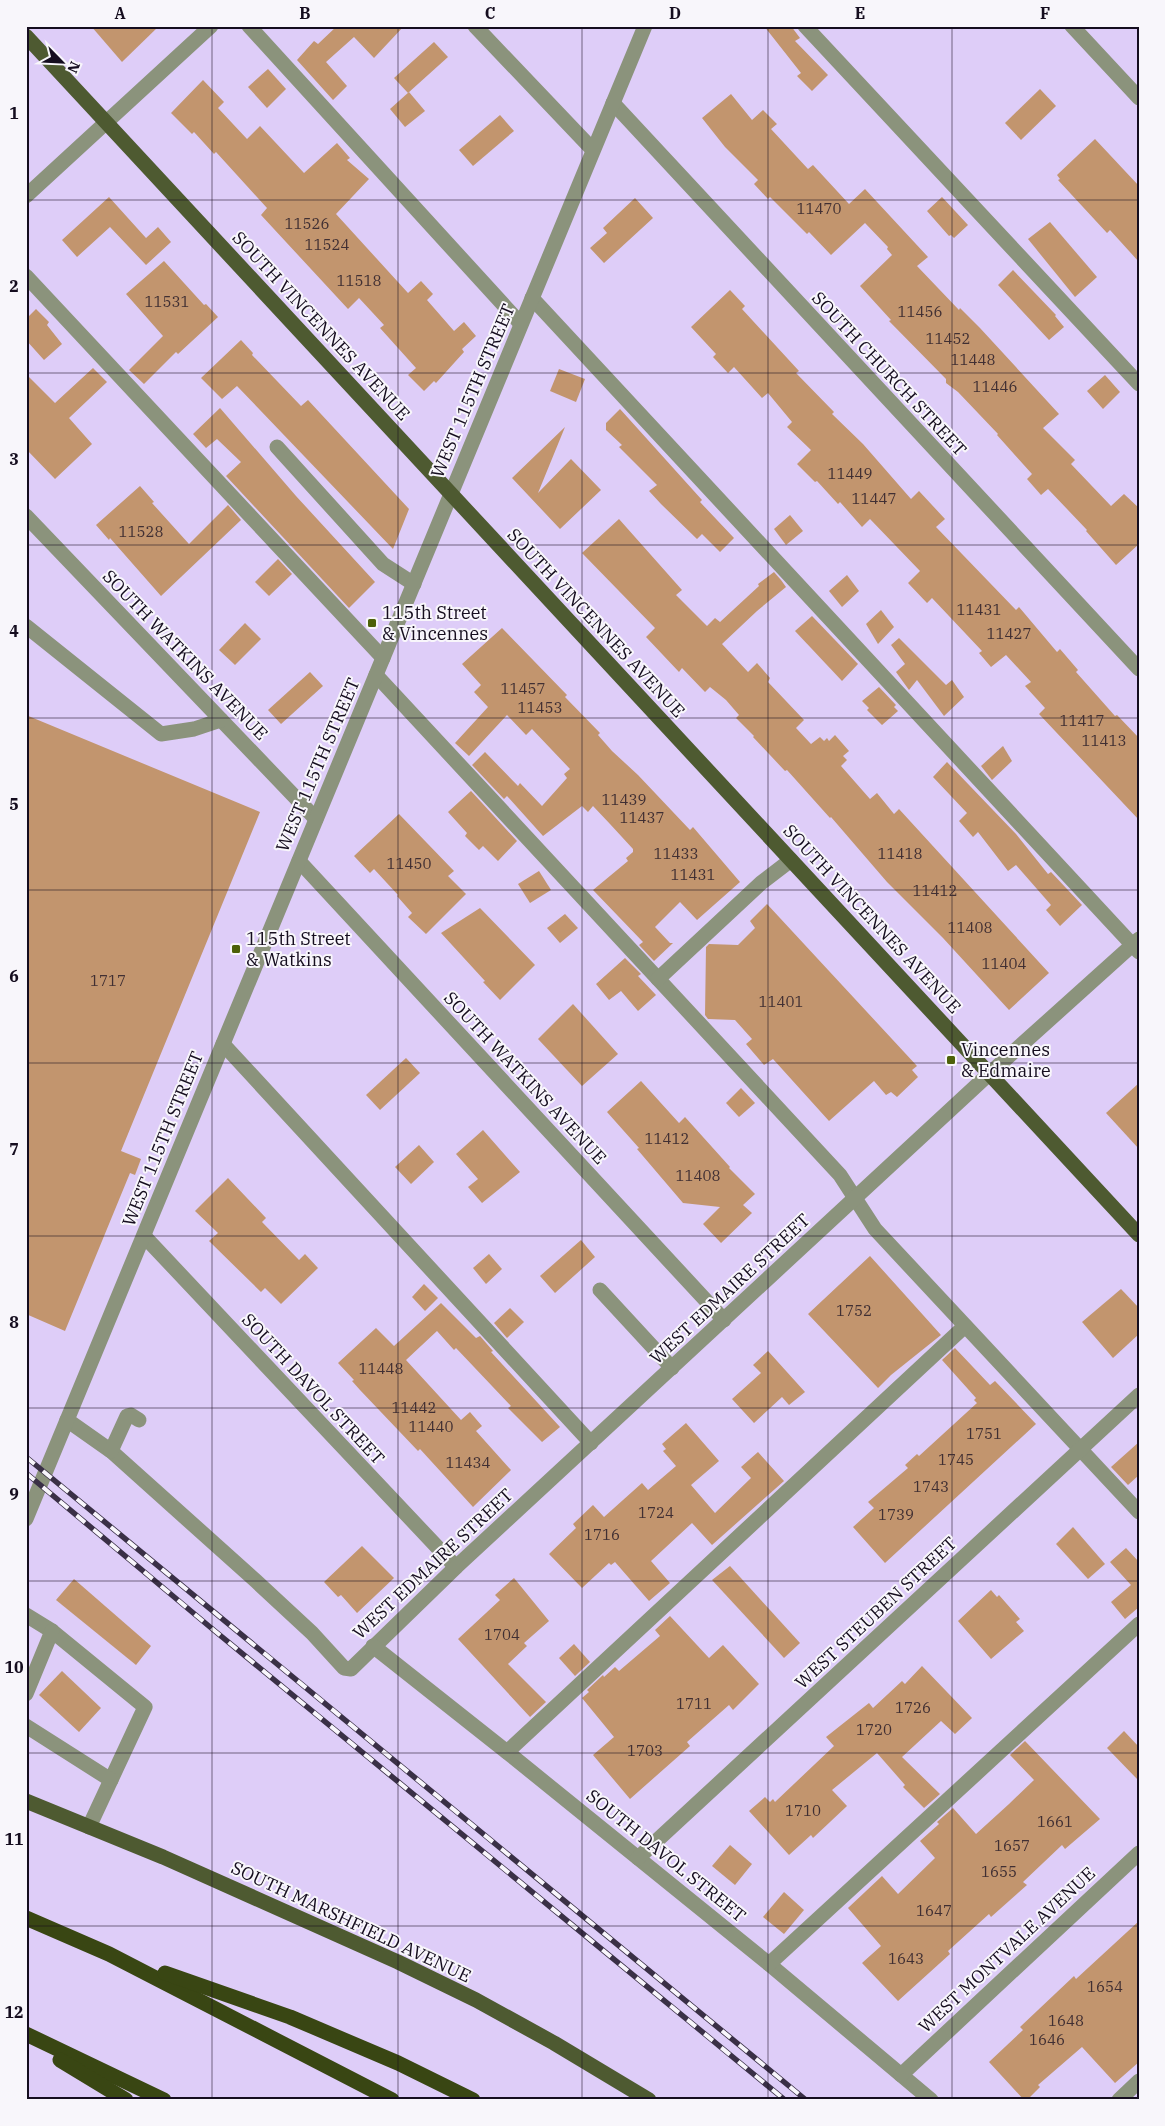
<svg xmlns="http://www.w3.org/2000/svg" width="1165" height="2126" font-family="'IBM Plex Serif',serif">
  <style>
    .building { fill: #c2956e }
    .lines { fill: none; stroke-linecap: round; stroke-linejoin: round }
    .minor { stroke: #8b937c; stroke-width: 15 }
    .major { stroke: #4e5a31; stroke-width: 15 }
    .highway { stroke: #394613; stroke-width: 15 }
    .rail-casing { stroke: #3a3046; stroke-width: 5.5 }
    .rail { stroke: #f8f6fb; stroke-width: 4; stroke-dasharray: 11; stroke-linecap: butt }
    .grid { fill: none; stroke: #150d1f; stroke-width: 1; stroke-opacity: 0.55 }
    .poi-dot { fill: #4d6109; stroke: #f8f6fb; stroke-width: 2 }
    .labels { text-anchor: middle; stroke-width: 4; stroke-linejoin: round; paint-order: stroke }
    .number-label { font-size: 15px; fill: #402f33 }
    .street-label { font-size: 18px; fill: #150d1f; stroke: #f8f6fb }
    .poi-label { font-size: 18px; fill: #150d1f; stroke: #f8f6fb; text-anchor: start }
    .neatline { fill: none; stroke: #150d1f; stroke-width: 2 }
    .grid-label { font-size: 16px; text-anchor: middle; font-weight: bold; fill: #150d1f }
  </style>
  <rect width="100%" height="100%" fill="#decdf8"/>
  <g class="building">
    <polygon points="91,26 159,26 122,62"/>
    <polygon points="337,26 404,26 374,58 354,37 326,62 347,86 333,100 297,60 314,41 318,44"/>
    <polygon points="764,26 791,26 800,38 795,41 828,75 812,91 797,76 801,73"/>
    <polygon points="434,42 448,57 408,93 394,78"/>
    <polygon points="268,69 286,89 267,108 248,87"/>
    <polygon points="203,80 224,102 218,108 247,139 260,126 304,173 337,143 350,158 347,160 369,179 336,214 408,293 421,281 433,294 427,300 454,331 464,322 476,336 462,349 464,352 436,383 434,381 424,391 408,375 416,368 380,328 384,325 359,298 348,309 261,215 267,208 216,152 214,154 194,132 192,134 171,113"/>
    <polygon points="1040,89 1056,106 1021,140 1005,123"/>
    <polygon points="409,92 425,111 405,127 390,109"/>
    <polygon points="731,94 752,120 763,110 777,124 771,129 808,169 813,165 849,204 865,189 928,257 917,266 959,310 960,308 980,328 1059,414 1043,428 1075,460 1071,464 1111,506 1124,494 1139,508 1139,544 1116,565 1086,531 1087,530 1048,489 1041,495 1027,479 1032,474 997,435 998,434 958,392 946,383 946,379 889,321 891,320 860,286 892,255 887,249 888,247 865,223 831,255 809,232 807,234 770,197 768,199 754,184 758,180 725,147 702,118"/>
    <polygon points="500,115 514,131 473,166 459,150"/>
    <polygon points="1095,139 1139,186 1139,262 1110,230 1107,233 1058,180 1060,179 1057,175"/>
    <polygon points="109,197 146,238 158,227 171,242 146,265 110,227 77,257 62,240"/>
    <polygon points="942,197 968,225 954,238 951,235 949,236 927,211"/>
    <polygon points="635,198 653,218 604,263 590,248 607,233 603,228"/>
    <polygon points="1050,222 1097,277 1075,297 1028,239"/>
    <polygon points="164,261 204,305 206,304 218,317 178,354 176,352 144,384 129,370 163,336 126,294"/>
    <polygon points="1013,270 1056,315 1055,316 1064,327 1049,340 998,285"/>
    <polygon points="730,290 745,306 742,309 799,371 796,373 834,412 832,414 863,444 911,499 919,491 945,519 936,527 1016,610 1019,607 1057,652 1060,649 1078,670 1076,672 1115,716 1117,715 1139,738 1139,820 1039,714 1045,708 1025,686 1031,682 1006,655 991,667 979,653 982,651 932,598 927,603 908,583 920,571 870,519 862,527 840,502 838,504 817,481 815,482 797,464 811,450 787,427 792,422 768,393 762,398 734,367 728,373 713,357 716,354 691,327"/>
    <polygon points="36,309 49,322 47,325 62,344 44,360 26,340 26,319"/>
    <polygon points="241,340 253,353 252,355 301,406 308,400 409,509 393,549 237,386 222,399 201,378"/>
    <polygon points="93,368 107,382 69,418 92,444 55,479 26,449 26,374 55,403"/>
    <polygon points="559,369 585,379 576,402 550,391"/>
    <polygon points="1105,375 1120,392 1103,409 1087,391"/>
    <polygon points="220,408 296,496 375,582 349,608 226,476 241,462 217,439 206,448 193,434"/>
    <polygon points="620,409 702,500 700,502 734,538 720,552 702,534 697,539 661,504 649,491 657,485 619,447 622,445 606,430 606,423"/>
    <polygon points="565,427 538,493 571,459 601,490 560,529 512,478"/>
    <polygon points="140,486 154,502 152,503 189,544 228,505 241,520 161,596 110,538 109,540 96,525"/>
    <polygon points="790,515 803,531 786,545 774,529"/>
    <polygon points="619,519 682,590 676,595 707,626 715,618 720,622 759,586 758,584 774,572 781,580 786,587 757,611 722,644 748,672 757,663 770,678 768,682 804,720 796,728 811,744 820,737 824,741 827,738 829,741 835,735 849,751 843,756 847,760 841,766 870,799 877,793 894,814 899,809 1049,973 1009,1010 943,938 887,882 831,817 830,818 787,770 785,771 753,737 754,736 736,718 739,715 726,700 710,687 705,692 682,668 679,672 646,637 655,628 582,553"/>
    <polygon points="278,559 292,574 269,596 255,582"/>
    <polygon points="847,575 859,591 842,607 829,591"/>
    <polygon points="881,610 894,627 878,644 866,624"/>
    <polygon points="812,616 858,664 842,681 795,631"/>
    <polygon points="245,623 261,639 235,665 219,650"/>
    <polygon points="502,628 567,695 565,697 600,733 598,735 612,751 638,775 690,830 693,827 740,882 697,920 680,902 655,927 670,943 673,943 654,961 639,945 643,942 593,890 628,861 626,858 633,852 633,849 610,824 593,806 588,812 582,806 543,836 507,796 504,799 472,765 485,752 518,786 520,783 542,806 567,778 564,774 570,769 532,729 526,735 507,715 469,756 455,743 488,707 474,692 481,685 462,664"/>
    <polygon points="899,638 946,685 952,680 964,697 944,716 917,680 909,690 896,672 905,664 891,645"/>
    <polygon points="310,672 323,686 281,724 268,710"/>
    <polygon points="879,687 896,705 894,707 898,711 882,725 867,710 869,708 862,701"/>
    <polygon points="26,715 260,812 121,1151 141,1159 135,1175 130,1173 65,1331 26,1314"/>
    <polygon points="1003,746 1012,761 992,780 981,766"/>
    <polygon points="947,762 1016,834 1048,874 1051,872 1082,905 1060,926 1046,910 1051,905 1016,865 1008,871 978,832 973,837 959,821 967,813 933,777"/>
    <polygon points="471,791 517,841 498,861 483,846 479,850 465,836 467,833 448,812"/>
    <polygon points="399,814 454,871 448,876 466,894 426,934 408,917 412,913 397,896 398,895 374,869 370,873 354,856"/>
    <polygon points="539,871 551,890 530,903 518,884"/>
    <polygon points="767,904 917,1066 912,1070 918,1077 897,1097 891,1092 886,1095 874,1081 829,1121 773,1059 764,1065 746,1044 752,1039 735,1020 708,1019 705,1015 706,947 709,944 738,945 755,928 750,921"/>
    <polygon points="480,908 535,965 500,1000 483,982 485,981 441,933"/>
    <polygon points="565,914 578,928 560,943 547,928"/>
    <polygon points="625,958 641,974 638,976 656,995 638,1011 621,991 609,1000 596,984"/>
    <polygon points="573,1004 618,1054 582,1086 538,1039"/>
    <polygon points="406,1058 420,1073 380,1110 366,1095"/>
    <polygon points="641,1081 679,1123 685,1117 730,1167 729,1168 755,1194 743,1205 752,1213 721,1243 703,1224 720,1207 683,1203 637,1149 639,1148 607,1112"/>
    <polygon points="1139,1083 1139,1149 1106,1113"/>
    <polygon points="741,1088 755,1103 739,1117 726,1103"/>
    <polygon points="483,1130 520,1172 482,1203 468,1187 478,1179 456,1154"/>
    <polygon points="419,1145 434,1162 411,1184 395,1167"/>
    <polygon points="228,1178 266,1218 262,1222 299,1260 305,1254 318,1268 281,1304 265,1288 261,1292 209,1241 218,1233 195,1211"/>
    <polygon points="581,1240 595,1257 555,1293 540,1276"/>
    <polygon points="489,1254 502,1269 486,1284 473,1268"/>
    <polygon points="870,1256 941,1335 891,1375 878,1388 808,1314"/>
    <polygon points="424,1284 438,1298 425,1311 412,1297"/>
    <polygon points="1121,1289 1139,1308 1139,1334 1113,1358 1082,1322"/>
    <polygon points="441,1303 476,1338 480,1336 493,1351 491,1352 560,1427 542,1442 508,1408 511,1406 474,1367 456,1348 454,1350 437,1331 406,1360 461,1420 470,1412 482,1426 476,1431 511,1470 473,1507 420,1449 418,1451 360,1390 352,1381 354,1380 338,1363 376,1328 394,1346"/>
    <polygon points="510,1308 524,1322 507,1338 494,1323"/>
    <polygon points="955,1348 990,1385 995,1381 1036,1424 885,1563 853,1527 874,1508 868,1502 908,1468 905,1465 917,1454 919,1456 977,1403 974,1400 976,1398 942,1360"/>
    <polygon points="768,1351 805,1392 789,1405 782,1397 754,1423 732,1399 761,1373 753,1365"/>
    <polygon points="686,1423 719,1461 691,1485 715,1513 751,1478 741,1467 758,1452 784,1481 712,1545 692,1523 651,1561 670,1583 649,1601 615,1562 611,1565 609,1563 582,1588 549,1554 576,1528 573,1524 593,1505 604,1517 642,1483 648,1490 676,1466 663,1451 666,1449 662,1444"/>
    <polygon points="1139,1442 1139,1475 1128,1485 1111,1467"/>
    <polygon points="1073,1527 1105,1564 1088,1579 1056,1544"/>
    <polygon points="362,1546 394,1578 357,1613 341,1595 338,1597 324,1582"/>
    <polygon points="1126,1548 1139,1562 1139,1607 1125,1619 1111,1602 1131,1585 1110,1562"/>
    <polygon points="730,1566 800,1643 784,1658 712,1580"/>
    <polygon points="514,1578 549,1621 524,1643 527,1646 508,1664 546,1702 530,1717 458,1639 500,1600 495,1595"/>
    <polygon points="74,1579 151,1646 136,1665 56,1600"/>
    <polygon points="991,1590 997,1597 999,1595 1020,1619 1016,1622 1024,1631 991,1659 958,1621"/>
    <polygon points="670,1616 709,1658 723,1645 759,1684 733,1710 729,1705 687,1742 690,1746 630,1799 593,1755 614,1737 582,1698 589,1692 587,1690 603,1675 604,1677 615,1667 619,1671 660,1636 655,1630"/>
    <polygon points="574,1644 590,1662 575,1676 559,1658"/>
    <polygon points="922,1666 972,1718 955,1734 941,1721 902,1757 940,1794 924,1808 903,1787 905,1785 877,1753 832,1790 847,1806 813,1838 811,1835 789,1855 749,1811 765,1797 770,1802 773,1799 775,1802 834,1746 826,1737 869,1703 873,1708 902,1681 905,1684"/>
    <polygon points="62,1671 101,1708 79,1732 39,1695"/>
    <polygon points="1124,1731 1139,1747 1139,1781 1107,1748"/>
    <polygon points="1025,1741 1100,1819 1065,1849 1062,1845 1023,1882 1027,1885 991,1917 989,1914 948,1951 950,1954 898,2001 862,1963 881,1946 848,1908 882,1876 898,1894 935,1858 920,1841 939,1824 937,1822 953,1808 976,1834 1009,1804 1034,1780 1010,1755"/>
    <polygon points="730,1845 752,1864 735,1885 712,1866"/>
    <polygon points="784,1892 804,1910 784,1934 763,1917"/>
    <polygon points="1139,1921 1139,2062 1115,2083 1082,2047 1038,2085 1040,2087 1027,2100 1024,2100 989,2062 1023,2030 1020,2027 1074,1976 1076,1979"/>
  </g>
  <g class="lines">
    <g class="minor">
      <polyline points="249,26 521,324"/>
      <polyline points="475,26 593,150"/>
      <polyline points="805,26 1139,384"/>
      <polyline points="1072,26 1139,98"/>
      <polyline points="613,103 1139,669"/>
      <polyline points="26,196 211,26"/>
      <polyline points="26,276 383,658"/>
      <polyline points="532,298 1139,952"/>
      <polyline points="277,447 383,564 414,584"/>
      <polyline points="26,516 316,819"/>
      <polyline points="26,626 161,734 194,729 221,720"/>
      <polyline points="376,675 840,1175 875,1229 1139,1512"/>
      <polyline points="299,861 724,1320"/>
      <polyline points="658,979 761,883 791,860"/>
      <polyline points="223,1044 591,1443"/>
      <polyline points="144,1236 456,1567"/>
      <polyline points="600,1290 672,1368"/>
      <polyline points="67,1420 111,1451 256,1581 312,1633 344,1668 351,1669 456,1567 989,1074 1139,939"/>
      <polyline points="111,1451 127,1416 131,1415 139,1420"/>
      <polyline points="26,1519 645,26"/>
      <polyline points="26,1615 52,1631 145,1707 89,1827"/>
      <polyline points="373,1646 507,1752 769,1964 931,2100"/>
      <polyline points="26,1694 52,1631"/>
      <polyline points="26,1726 111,1780"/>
      <polyline points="507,1752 965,1326"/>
      <polyline points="638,1858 1139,1395"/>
      <polyline points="769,1964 1139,1624"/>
      <polyline points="901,2075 1139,1853"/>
      <polyline points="1119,2100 1139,2081"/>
    </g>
    <g class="major">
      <polyline points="26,36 1139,1235"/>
      <polyline points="26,1801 163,1857 398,1962 476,2000 554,2043 649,2100"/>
    </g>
    <g class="highway">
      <polyline points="26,1918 109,1954 392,2100"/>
      <polyline points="165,1973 290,2017 398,2063 473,2100"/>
      <polyline points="26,2034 164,2100"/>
      <polyline points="60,2060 126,2100"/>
    </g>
    <g class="rail-casing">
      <g id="rail">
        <polyline points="26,1457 806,2100"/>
        <polyline points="26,1473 210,1627 785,2100"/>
      </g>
    </g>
    <use href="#rail" class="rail"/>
  </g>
  <path class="grid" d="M212 26V2100M398 26V2100M582 26V2100M768 26V2100M952 26V2100M26 200H1139M26 373H1139M26 545H1139M26 718H1139M26 890H1139M26 1063H1139M26 1236H1139M26 1408H1139M26 1581H1139M26 1753H1139M26 1926H1139"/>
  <g class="poi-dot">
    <rect x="367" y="618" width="10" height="10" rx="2.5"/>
    <rect x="231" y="944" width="10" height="10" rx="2.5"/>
    <rect x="946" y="1055" width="10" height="10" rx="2.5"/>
  </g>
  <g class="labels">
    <g class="number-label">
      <text x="819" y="214">11470</text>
      <text x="307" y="229">11526</text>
      <text x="327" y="250">11524</text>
      <text x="359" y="286">11518</text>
      <text x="167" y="307">11531</text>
      <text x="920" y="317">11456</text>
      <text x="948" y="344">11452</text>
      <text x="973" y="365">11448</text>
      <text x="995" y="392">11446</text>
      <text x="850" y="479">11449</text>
      <text x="874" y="504">11447</text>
      <text x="141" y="537">11528</text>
      <text x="979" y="615">11431</text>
      <text x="1009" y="639">11427</text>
      <text x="523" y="694">11457</text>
      <text x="540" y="713">11453</text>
      <text x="1082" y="726">11417</text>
      <text x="1104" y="746">11413</text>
      <text x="624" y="805">11439</text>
      <text x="642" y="823">11437</text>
      <text x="676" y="859">11433</text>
      <text x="900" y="859">11418</text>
      <text x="409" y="869">11450</text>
      <text x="693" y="880">11431</text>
      <text x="935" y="896">11412</text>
      <text x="970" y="933">11408</text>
      <text x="1004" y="969">11404</text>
      <text x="108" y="986">1717</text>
      <text x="781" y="1007">11401</text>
      <text x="667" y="1144">11412</text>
      <text x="698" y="1181">11408</text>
      <text x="854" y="1316">1752</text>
      <text x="381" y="1374">11448</text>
      <text x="414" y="1413">11442</text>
      <text x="431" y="1432">11440</text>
      <text x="984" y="1439">1751</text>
      <text x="956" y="1465">1745</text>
      <text x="468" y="1468">11434</text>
      <text x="931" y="1492">1743</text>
      <text x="656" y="1518">1724</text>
      <text x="896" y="1520">1739</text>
      <text x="602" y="1540">1716</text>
      <text x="502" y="1640">1704</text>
      <text x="694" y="1709">1711</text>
      <text x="913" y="1713">1726</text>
      <text x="874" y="1735">1720</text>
      <text x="645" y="1756">1703</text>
      <text x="803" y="1816">1710</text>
      <text x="1055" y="1827">1661</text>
      <text x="1012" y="1851">1657</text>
      <text x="999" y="1877">1655</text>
      <text x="934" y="1916">1647</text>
      <text x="906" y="1964">1643</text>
      <text x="1105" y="1992">1654</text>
      <text x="1066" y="2026">1648</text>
      <text x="1047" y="2045">1646</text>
    </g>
    <g class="street-label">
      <text transform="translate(321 326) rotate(47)" y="6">SOUTH VINCENNES AVENUE</text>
      <text transform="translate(889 374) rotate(47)" y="6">SOUTH CHURCH STREET</text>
      <text transform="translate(473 391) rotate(-67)" y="6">WEST 115TH STREET</text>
      <text transform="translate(596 623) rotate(47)" y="6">SOUTH VINCENNES AVENUE</text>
      <text transform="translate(185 655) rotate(46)" y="6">SOUTH WATKINS AVENUE</text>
      <text transform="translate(318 765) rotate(-67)" y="6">WEST 115TH STREET</text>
      <text transform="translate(872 919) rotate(47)" y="6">SOUTH VINCENNES AVENUE</text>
      <text transform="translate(525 1078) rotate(47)" y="6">SOUTH WATKINS AVENUE</text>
      <text transform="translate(163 1139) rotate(-68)" y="6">WEST 115TH STREET</text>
      <text transform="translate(730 1289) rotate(-43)" y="6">WEST EDMAIRE STREET</text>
      <text transform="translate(313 1389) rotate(47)" y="6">SOUTH DAVOL STREET</text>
      <text transform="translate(433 1564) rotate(-43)" y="6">WEST EDMAIRE STREET</text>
      <text transform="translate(876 1613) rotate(-43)" y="6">WEST STEUBEN STREET</text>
      <text transform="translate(666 1856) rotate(39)" y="6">SOUTH DAVOL STREET</text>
      <text transform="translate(351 1922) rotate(25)" y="6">SOUTH MARSHFIELD AVENUE</text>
      <text transform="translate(1007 1950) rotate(-43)" y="6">WEST MONTVALE AVENUE</text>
    </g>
    <g class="poi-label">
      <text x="382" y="619">115th Street<tspan x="382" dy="21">&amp; Vincennes</tspan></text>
      <text x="246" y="945">115th Street<tspan x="246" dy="21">&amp; Watkins</tspan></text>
      <text x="961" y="1056">Vincennes<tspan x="961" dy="21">&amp; Edmaire</tspan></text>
    </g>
  </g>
  <rect width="1165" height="2126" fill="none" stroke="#f8f6fb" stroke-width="55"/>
  <g transform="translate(62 62) rotate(114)" stroke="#f8f6fb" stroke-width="4" paint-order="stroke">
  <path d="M0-4L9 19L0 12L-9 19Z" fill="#150d1f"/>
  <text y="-8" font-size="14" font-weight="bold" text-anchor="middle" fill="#150d1f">N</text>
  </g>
  <rect x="28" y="28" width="1110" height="2070" class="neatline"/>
  <g class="grid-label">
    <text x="120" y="19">A</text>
    <text x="305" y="19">B</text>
    <text x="490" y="19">C</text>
    <text x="675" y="19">D</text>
    <text x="860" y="19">E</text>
    <text x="1045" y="19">F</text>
    <text x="14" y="119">1</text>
    <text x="14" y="292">2</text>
    <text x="14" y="465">3</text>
    <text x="14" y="637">4</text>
    <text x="14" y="810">5</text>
    <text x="14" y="982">6</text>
    <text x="14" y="1155">7</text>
    <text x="14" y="1328">8</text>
    <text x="14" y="1500">9</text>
    <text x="14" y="1673">10</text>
    <text x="14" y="1845">11</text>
    <text x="14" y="2018">12</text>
  </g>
</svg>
